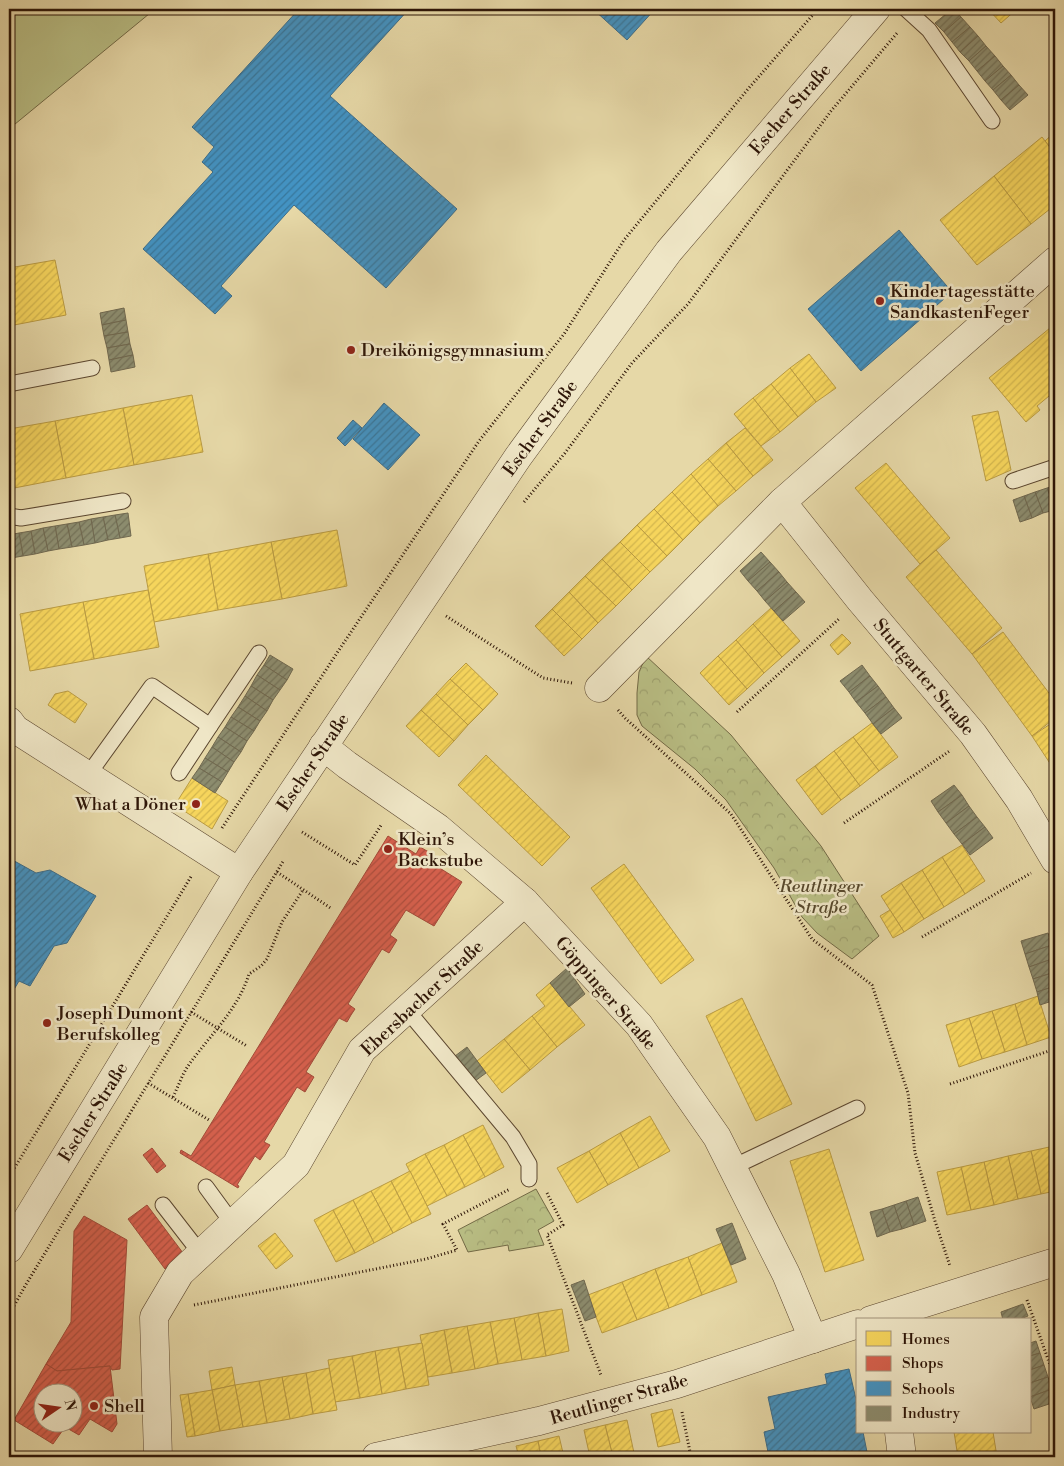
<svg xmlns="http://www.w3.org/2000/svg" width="1064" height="1466" font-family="'Libre Bodoni',serif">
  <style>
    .park { fill: url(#park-crowns); stroke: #736a46 }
    .garden { fill: #b9be84; stroke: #736a46 }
    .homes { fill: url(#homes-hatch); stroke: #ba9b42 }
    .shops { fill: url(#shops-hatch); stroke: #a34a38; fill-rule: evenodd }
    .schools { fill: url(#schools-hatch); stroke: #3c6d8b }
    .industry { fill: url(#industry-hatch); stroke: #70684f }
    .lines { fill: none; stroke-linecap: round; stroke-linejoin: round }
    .service-casing { stroke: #5b462f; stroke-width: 17 }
    .minor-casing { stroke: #5b462f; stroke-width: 29 }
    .path { stroke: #2d1507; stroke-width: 3; stroke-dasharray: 1 2.5; stroke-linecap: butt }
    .service { stroke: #efe6c6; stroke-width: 15 }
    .minor { stroke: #efe6c6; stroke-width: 28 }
    .poi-dot { fill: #8f2418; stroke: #efe6c6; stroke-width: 2 }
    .labels { text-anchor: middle; stroke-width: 5; stroke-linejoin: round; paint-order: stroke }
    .street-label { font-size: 18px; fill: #2d1507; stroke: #efe6c6 }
    .poi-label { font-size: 18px; fill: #2d1507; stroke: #efe6c6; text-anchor: start }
    .park-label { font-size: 18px; font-style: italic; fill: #57482c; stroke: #efe6c6 }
  </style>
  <defs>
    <pattern id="park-crowns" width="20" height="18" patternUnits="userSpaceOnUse" patternTransform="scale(1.25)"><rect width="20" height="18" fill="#b9be84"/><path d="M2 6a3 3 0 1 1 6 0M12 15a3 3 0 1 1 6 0" fill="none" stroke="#9fa270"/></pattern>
    <pattern id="homes-hatch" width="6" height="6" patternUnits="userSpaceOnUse" patternTransform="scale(1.25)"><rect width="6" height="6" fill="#f6d55c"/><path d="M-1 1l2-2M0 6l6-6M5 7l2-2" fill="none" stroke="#d3b64e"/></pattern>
    <pattern id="shops-hatch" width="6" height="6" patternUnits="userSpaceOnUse" patternTransform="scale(1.25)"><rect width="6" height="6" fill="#d6604d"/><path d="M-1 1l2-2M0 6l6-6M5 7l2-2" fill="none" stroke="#ae4e3e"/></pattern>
    <pattern id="schools-hatch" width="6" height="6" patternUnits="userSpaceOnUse" patternTransform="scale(1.25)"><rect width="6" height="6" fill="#4393c3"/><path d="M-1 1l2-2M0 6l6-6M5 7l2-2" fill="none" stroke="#38779c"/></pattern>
    <pattern id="industry-hatch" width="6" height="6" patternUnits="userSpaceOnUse" patternTransform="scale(1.25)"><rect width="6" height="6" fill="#8c8c6e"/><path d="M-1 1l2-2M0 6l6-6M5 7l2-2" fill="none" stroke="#737158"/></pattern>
  </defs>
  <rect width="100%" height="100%" fill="#e6d8a7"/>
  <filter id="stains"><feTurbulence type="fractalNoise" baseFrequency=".004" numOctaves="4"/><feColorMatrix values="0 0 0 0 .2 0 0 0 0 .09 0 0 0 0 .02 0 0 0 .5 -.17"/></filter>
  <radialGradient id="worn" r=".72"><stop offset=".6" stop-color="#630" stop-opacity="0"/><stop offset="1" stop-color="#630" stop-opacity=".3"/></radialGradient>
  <g class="park">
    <polygon points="646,656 731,735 821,846 879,936 852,959 817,933 802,917 774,868 726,800 695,769 642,726 637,715 637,693 639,672"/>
    <polygon points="536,1189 554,1221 538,1230 544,1245 509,1251 508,1245 468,1252 458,1230"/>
  </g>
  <polygon class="garden" points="9,9 155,9 9,129 14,122 9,116"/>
  <g class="homes">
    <polygon points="988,9 1017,9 1001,23"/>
    <polygon points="1055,132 1055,154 1045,141"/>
    <polygon points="1042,137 1055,154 1055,205 1031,224 994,176"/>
    <polygon points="994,176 1031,224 977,265 940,220"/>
    <polygon points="55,260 66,315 9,326 9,268"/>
    <polygon points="1050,328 1055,335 1055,391 1037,406 1040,410 1026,422 989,378"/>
    <polygon points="809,354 836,388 816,402 790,368"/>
    <polygon points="790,368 816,402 798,417 771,384"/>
    <polygon points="771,384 798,417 780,432 753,398"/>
    <polygon points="192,395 203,452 134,465 123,408"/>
    <polygon points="753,398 780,432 761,446 734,414"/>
    <polygon points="123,408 134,465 66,478 55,421"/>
    <polygon points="998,411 1011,470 986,481 972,416"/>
    <polygon points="55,421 66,478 9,489 9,429"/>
    <polygon points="745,428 773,460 753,476 726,443"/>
    <polygon points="726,443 753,476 736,491 708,459"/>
    <polygon points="708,459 736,491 718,506 691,474"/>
    <polygon points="886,463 950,538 920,564 855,488"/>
    <polygon points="691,474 718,506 700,523 672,492"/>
    <polygon points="672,492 700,523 683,540 654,509"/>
    <polygon points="654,509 683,540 667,556 637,525"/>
    <polygon points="637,525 667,556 650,572 620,542"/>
    <polygon points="337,530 347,586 282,599 271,542"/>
    <polygon points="271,542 282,599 218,610 208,554"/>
    <polygon points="620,542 650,572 632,590 602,559"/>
    <polygon points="936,550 1002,628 972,654 906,577"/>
    <polygon points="208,554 218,610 154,622 144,566"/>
    <polygon points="602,559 632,590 616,606 585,576"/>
    <polygon points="585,576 616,606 598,623 569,592"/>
    <polygon points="148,590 159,647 94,659 83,602"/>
    <polygon points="569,592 598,623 582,639 552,609"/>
    <polygon points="83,602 94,659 30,671 20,614"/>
    <polygon points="771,608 800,641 782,657 753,624"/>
    <polygon points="552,609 582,639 564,656 535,626"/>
    <polygon points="753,624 782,657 764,673 736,640"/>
    <polygon points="1003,632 1055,701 1055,718 1032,736 972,654"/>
    <polygon points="842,634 851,643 838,655 830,645"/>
    <polygon points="736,640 764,673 747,689 718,656"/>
    <polygon points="718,656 747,689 729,705 700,673"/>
    <polygon points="466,663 498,694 483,710 450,679"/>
    <polygon points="450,679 483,710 468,725 436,694"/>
    <polygon points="68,691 87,704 75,723 48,705 55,694"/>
    <polygon points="436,694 468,725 454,741 421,710"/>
    <polygon points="421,710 454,741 439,757 406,726"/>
    <polygon points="1055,721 1055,771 1032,736"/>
    <polygon points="872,723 898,757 879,771 853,737"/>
    <polygon points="853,737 879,771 860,786 834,751"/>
    <polygon points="834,751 860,786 841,800 815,766"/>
    <polygon points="486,755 570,837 542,866 458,785"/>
    <polygon points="815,766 841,800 822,815 796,780"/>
    <polygon points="192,778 228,801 212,829 175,805"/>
    <polygon points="962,845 985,881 965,894 942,857"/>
    <polygon points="942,857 965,894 944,907 922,870"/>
    <polygon points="624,864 694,960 661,984 591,888"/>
    <polygon points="922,870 944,907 924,919 901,883"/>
    <polygon points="901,883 924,919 904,932 881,896"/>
    <polygon points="890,910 904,932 893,938 880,916"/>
    <polygon points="550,983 585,1025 557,1047 532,1016 545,1006 536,995"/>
    <polygon points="1038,996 1051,1037 1027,1045 1015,1004"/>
    <polygon points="742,998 792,1104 756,1121 706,1016"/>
    <polygon points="1015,1004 1027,1045 1005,1052 992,1011"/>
    <polygon points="992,1011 1005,1052 982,1059 969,1018"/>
    <polygon points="532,1016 557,1047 530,1070 504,1039"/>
    <polygon points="969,1018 982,1059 959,1067 946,1025"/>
    <polygon points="504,1039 530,1070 502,1093 477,1061"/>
    <polygon points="650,1116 670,1151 639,1168 620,1133"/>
    <polygon points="483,1125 504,1167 485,1177 463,1135"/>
    <polygon points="620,1133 639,1168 608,1185 589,1151"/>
    <polygon points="463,1135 485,1177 465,1187 444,1145"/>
    <polygon points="444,1145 465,1187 447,1196 425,1154"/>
    <polygon points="1054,1146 1055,1191 1041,1194 1031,1151"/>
    <polygon points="829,1149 864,1260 825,1272 790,1161"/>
    <polygon points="589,1151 608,1185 577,1203 557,1168"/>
    <polygon points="1031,1151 1041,1194 1018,1199 1008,1156"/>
    <polygon points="425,1154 447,1196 427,1206 406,1164"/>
    <polygon points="1008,1156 1018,1199 994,1205 984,1162"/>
    <polygon points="984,1162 994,1205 971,1210 961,1167"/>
    <polygon points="961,1167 971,1210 947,1215 937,1172"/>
    <polygon points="410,1171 431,1214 412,1223 391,1181"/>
    <polygon points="391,1181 412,1223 393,1233 371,1191"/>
    <polygon points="371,1191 393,1233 374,1243 353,1200"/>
    <polygon points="353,1200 374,1243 355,1253 333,1210"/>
    <polygon points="333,1210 355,1253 336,1262 314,1220"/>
    <polygon points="275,1233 293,1256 276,1269 258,1246"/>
    <polygon points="722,1243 737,1282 702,1295 688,1257"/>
    <polygon points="688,1257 702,1295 669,1308 655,1269"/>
    <polygon points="655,1269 669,1308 637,1320 622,1282"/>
    <polygon points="622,1282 637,1320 602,1333 588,1295"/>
    <polygon points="562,1309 569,1351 546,1356 538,1313"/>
    <polygon points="538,1313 546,1356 522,1360 514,1318"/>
    <polygon points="514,1318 522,1360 498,1364 490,1322"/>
    <polygon points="490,1322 498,1364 475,1369 467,1326"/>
    <polygon points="467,1326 475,1369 452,1373 444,1330"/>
    <polygon points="444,1330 452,1373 428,1377 420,1335"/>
    <polygon points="422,1343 429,1385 406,1389 398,1347"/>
    <polygon points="398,1347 406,1389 382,1394 375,1351"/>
    <polygon points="375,1351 382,1394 360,1398 352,1356"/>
    <polygon points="352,1356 360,1398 335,1402 328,1360"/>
    <polygon points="232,1367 235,1385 212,1390 209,1371"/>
    <polygon points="329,1368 337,1410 313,1414 306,1373"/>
    <polygon points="306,1373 313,1414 290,1419 282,1377"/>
    <polygon points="282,1377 290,1419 267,1423 259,1381"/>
    <polygon points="259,1381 267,1423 243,1427 235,1385"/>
    <polygon points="235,1385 243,1427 220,1431 212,1390"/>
    <polygon points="212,1390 220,1431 195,1436 188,1394"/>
    <polygon points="188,1394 195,1436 187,1437 180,1395"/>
    <polygon points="672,1409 680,1442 658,1447 651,1414"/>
    <polygon points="627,1420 634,1453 613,1457 605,1425"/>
    <polygon points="605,1425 613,1457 590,1457 584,1430"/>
    <polygon points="954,1432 993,1432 997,1457 958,1457"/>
    <polygon points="559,1436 564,1457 541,1457 538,1441"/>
    <polygon points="538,1441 541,1457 519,1457 516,1446"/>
  </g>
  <g class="shops">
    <polygon points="388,836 416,854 420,847 434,855 430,862 462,882 434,926 406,910 390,935 397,940 389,953 382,949 348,1004 355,1009 351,1015 347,1022 339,1018 306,1072 314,1077 305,1092 297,1087 264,1142 270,1145 260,1160 255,1156 237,1185 239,1186 238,1188 180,1153 181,1150 191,1156"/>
    <polygon points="152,1148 166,1166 157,1173 143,1155"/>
    <polygon points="147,1205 183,1253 165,1269 128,1219"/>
    <polygon points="84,1216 127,1240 120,1369 112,1370 110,1366 57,1371 46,1364 71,1322 74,1231"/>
    <path d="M46 1364 57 1371 110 1366 117 1424 112 1432 90 1419 79 1435 65 1427 53 1444 14 1420ZM42 1394H72V1424H42Z"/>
  </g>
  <g class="schools">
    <polygon points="299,9 409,9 330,96 457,209 386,288 294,205 221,286 232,296 215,314 143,249 213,172 202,162 214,147 192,127"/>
    <polygon points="593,9 655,9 627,40"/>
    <polygon points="899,230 952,292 861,371 808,309"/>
    <polygon points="384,403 420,435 388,470 353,439"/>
    <polygon points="353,420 362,428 345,446 337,438"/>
    <polygon points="9,858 36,873 50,870 96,896 67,943 54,946 30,986 19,981 9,998"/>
    <polygon points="849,1369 858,1408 858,1432 863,1432 868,1457 769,1457 764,1432 775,1429 768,1397 827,1384 825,1374"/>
  </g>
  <g class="industry">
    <polygon points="952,9 954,9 961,17 944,32 935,23"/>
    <polygon points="961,17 970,27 952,42 944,32"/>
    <polygon points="970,27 978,36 960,52 952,42"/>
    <polygon points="978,36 986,46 969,61 960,52"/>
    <polygon points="986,46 995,56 977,71 969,61"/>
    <polygon points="995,56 1003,66 985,81 977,71"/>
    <polygon points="1003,66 1011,75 993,90 985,81"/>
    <polygon points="1011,75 1019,85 1001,100 993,90"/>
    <polygon points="1019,85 1028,95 1010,110 1001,100"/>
    <polygon points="124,308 126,320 102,325 100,313"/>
    <polygon points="126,320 128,332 104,336 102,325"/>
    <polygon points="128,332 130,344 107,348 104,336"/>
    <polygon points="130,344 133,355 109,360 107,348"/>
    <polygon points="133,355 135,367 111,372 109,360"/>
    <polygon points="1055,485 1055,510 1047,488"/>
    <polygon points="1047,488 1055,510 1043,513 1035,492"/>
    <polygon points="1035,492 1043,513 1032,518 1024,496"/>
    <polygon points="1024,496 1032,518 1020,522 1013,500"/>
    <polygon points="128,513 131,536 120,538 115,515"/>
    <polygon points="115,515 120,538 108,540 103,517"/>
    <polygon points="103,517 108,540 95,543 91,519"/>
    <polygon points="91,519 95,543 84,545 79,522"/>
    <polygon points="79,522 84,545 72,547 67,524"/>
    <polygon points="67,524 72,547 59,549 55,526"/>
    <polygon points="55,526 59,549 48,551 43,528"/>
    <polygon points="43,528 48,551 35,554 31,531"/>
    <polygon points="31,531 35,554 23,556 19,533"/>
    <polygon points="19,533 23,556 11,558 9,535"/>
    <polygon points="761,552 770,562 748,581 740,571"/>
    <polygon points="770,562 779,572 757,591 748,581"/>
    <polygon points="779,572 787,582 765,601 757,591"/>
    <polygon points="787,582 796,592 774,611 765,601"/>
    <polygon points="796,592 805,602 783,621 774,611"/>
    <polygon points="270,655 293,669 287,680 264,665"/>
    <polygon points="264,665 287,680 280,690 257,675"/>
    <polygon points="862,665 870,676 849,692 840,681"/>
    <polygon points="257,675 280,690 273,700 251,686"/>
    <polygon points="870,676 878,686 856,702 849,692"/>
    <polygon points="251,686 273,700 267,711 245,696"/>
    <polygon points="878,686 886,697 865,713 856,702"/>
    <polygon points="245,696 267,711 260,721 238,707"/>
    <polygon points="886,697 894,708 873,724 865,713"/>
    <polygon points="238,707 260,721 254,731 231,717"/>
    <polygon points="894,708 902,718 881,734 873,724"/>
    <polygon points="231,717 254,731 247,741 225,727"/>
    <polygon points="225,727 247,741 241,752 218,737"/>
    <polygon points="218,737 241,752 234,762 212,747"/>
    <polygon points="212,747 234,762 228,772 205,758"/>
    <polygon points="205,758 228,772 222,782 199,768"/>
    <polygon points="199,768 222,782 215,793 192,778"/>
    <polygon points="954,785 962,795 938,812 931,801"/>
    <polygon points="962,795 969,806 946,823 938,812"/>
    <polygon points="969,806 977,817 954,834 946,823"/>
    <polygon points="977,817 985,827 962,844 954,834"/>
    <polygon points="985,827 993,838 970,855 962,844"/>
    <polygon points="1048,933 1052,945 1025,954 1021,941"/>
    <polygon points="1052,945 1055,958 1029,967 1025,954"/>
    <polygon points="1055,958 1055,972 1033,979 1029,967"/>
    <polygon points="567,968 585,994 569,1007 550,983"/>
    <polygon points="1055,972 1055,986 1037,992 1033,979"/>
    <polygon points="1055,986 1055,1000 1040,1005 1037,992"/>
    <polygon points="467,1047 486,1073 475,1081 455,1056"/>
    <polygon points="918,1197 926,1221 914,1225 906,1201"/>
    <polygon points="906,1201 914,1225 902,1229 894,1205"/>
    <polygon points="894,1205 902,1229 890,1232 882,1209"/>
    <polygon points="882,1209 890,1232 877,1237 870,1212"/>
    <polygon points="732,1223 746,1259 731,1265 716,1229"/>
    <polygon points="584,1280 596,1317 585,1321 571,1285"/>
    <polygon points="1023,1304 1028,1316 1018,1320 1003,1320 1001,1312"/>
    <polygon points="1036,1341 1040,1353 1030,1356 1030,1343"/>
    <polygon points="1040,1353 1044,1365 1030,1370 1030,1356"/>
    <polygon points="1044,1365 1048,1377 1030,1383 1030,1370"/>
    <polygon points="1048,1377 1052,1389 1030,1397 1030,1383"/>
    <polygon points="1052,1389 1055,1402 1034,1409 1030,1397"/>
  </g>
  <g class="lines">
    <g class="service-casing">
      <g id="service">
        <polyline points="906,9 929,30 992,121"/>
        <polyline points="9,384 92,368"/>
        <polyline points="1013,481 1055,467"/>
        <polyline points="9,516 21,518 123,501"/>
        <polyline points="179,773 210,726"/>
        <polyline points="88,775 152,686 210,726 259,653"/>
        <polyline points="407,1010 513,1137 529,1164 529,1179"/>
        <polyline points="733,1167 857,1108"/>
        <polyline points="206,1187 233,1224"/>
        <polyline points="163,1205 201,1254"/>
      </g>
    </g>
    <g class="minor-casing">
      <g id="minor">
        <polyline points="1055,261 782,502 860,600 973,734 1019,799 1055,860"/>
        <polyline points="599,688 782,502"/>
        <polyline points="9,721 15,729 239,872"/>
        <polyline points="323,746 347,765 438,828 525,902 639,1025 717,1137 786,1274 813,1339"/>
        <polyline points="9,1249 239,872 518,457 669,251 876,9"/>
        <polyline points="871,1320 1055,1262"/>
        <polyline points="899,1432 902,1457"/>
        <polyline points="158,1457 154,1317 180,1273 296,1165 362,1050 525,902"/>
        <polyline points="376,1457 539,1421 677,1384 858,1324"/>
      </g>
    </g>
    <g class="path">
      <polyline points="524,502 565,453 632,363 688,304 831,111 898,32"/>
      <polyline points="446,616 543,678 572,683"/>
      <polyline points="618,710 625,718 731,814 812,939 872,985 908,1093 915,1153 935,1221 950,1266"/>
      <polyline points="737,712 840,618"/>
      <polyline points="844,823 951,750"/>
      <polyline points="222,828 337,653 479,441 564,334 624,240 748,89 818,9"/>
      <polyline points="302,832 355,865 382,824"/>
      <polyline points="277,872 332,909"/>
      <polyline points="922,937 1031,873"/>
      <polyline points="191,1012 247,1046"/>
      <polyline points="148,1083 209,1120"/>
      <polyline points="950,1084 1055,1049"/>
      <path d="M173 1097C178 1087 182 1075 188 1066 209 1036 238 1010 249 974L261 966 267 959 282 922 303 890"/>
      <polyline points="9,1177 192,875"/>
      <polyline points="547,1193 563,1225 547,1235 601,1375"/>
      <polyline points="1027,1300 1055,1379"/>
      <polyline points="194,1305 426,1259 457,1250 443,1224 510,1189"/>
      <polyline points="9,1315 25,1286 284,860"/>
      <polyline points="682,1412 691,1457"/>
    </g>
    <use href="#service" class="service"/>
    <use href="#minor" class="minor"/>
  </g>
  <g class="poi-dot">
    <circle cx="880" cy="301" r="5"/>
    <circle cx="351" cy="350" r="5"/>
    <circle cx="196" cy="804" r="5"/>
    <circle cx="388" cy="849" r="5"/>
    <circle cx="47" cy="1023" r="5"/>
    <circle cx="94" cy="1406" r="5"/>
  </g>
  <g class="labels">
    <g class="street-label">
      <text transform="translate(790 109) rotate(-49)" y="6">Escher Straße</text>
      <text transform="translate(540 428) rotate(-54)" y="6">Escher Straße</text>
      <text transform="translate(924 677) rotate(50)" y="6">Stuttgarter Straße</text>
      <text transform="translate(313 762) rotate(-56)" y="6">Escher Straße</text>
      <text transform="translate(606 993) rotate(49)" y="6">Göppinger Straße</text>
      <text transform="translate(422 998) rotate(-43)" y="6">Ebersbacher Straße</text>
      <text transform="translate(93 1112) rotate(-58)" y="6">Escher Straße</text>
      <text transform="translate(619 1399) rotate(-16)" y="6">Reutlinger Straße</text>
    </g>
    <g class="poi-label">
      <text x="890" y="297">Kindertagesstätte<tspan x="890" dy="21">SandkastenFeger</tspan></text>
      <text x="361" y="356">Dreikönigsgymnasium</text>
      <text x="186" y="810" text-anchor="end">What a Döner</text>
      <text x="398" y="845">Klein’s<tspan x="398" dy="21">Backstube</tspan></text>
      <text x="57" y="1019">Joseph Dumont<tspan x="57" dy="21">Berufskolleg</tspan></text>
      <text x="104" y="1412">Shell</text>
    </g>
    <g class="park-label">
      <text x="821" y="892">Reutlinger<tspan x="821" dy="21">Straße</tspan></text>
    </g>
  </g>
  <rect width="1064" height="1466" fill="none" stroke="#e6d8a7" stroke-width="30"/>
  <rect x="10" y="10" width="1044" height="1446" fill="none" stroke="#2d1507" stroke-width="2.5"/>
  <rect x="15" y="15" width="1034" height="1436" fill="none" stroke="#2d1507"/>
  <rect x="856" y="1318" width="175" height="115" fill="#efe6c6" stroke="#a1927a"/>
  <rect x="866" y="1331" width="25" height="15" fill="#f6d55c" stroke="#a1927a"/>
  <text x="902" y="1344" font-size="15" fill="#2d1507">Homes</text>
  <rect x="866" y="1356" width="25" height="15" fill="#d6604d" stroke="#a1927a"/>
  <text x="902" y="1368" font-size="15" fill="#2d1507">Shops</text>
  <rect x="866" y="1381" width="25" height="15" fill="#4393c3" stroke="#a1927a"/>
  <text x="902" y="1394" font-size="15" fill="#2d1507">Schools</text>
  <rect x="866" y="1406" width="25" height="15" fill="#8c8c6e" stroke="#a1927a"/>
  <text x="902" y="1418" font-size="15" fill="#2d1507">Industry</text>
  <g transform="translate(58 1408) rotate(77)"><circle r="24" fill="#efe6c6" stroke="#a1927a"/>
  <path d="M0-4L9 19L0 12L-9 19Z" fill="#8f2418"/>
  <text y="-8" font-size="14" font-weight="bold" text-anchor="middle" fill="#2d1507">N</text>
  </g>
  <rect width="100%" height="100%" filter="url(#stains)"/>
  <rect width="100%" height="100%" fill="url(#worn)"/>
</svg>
